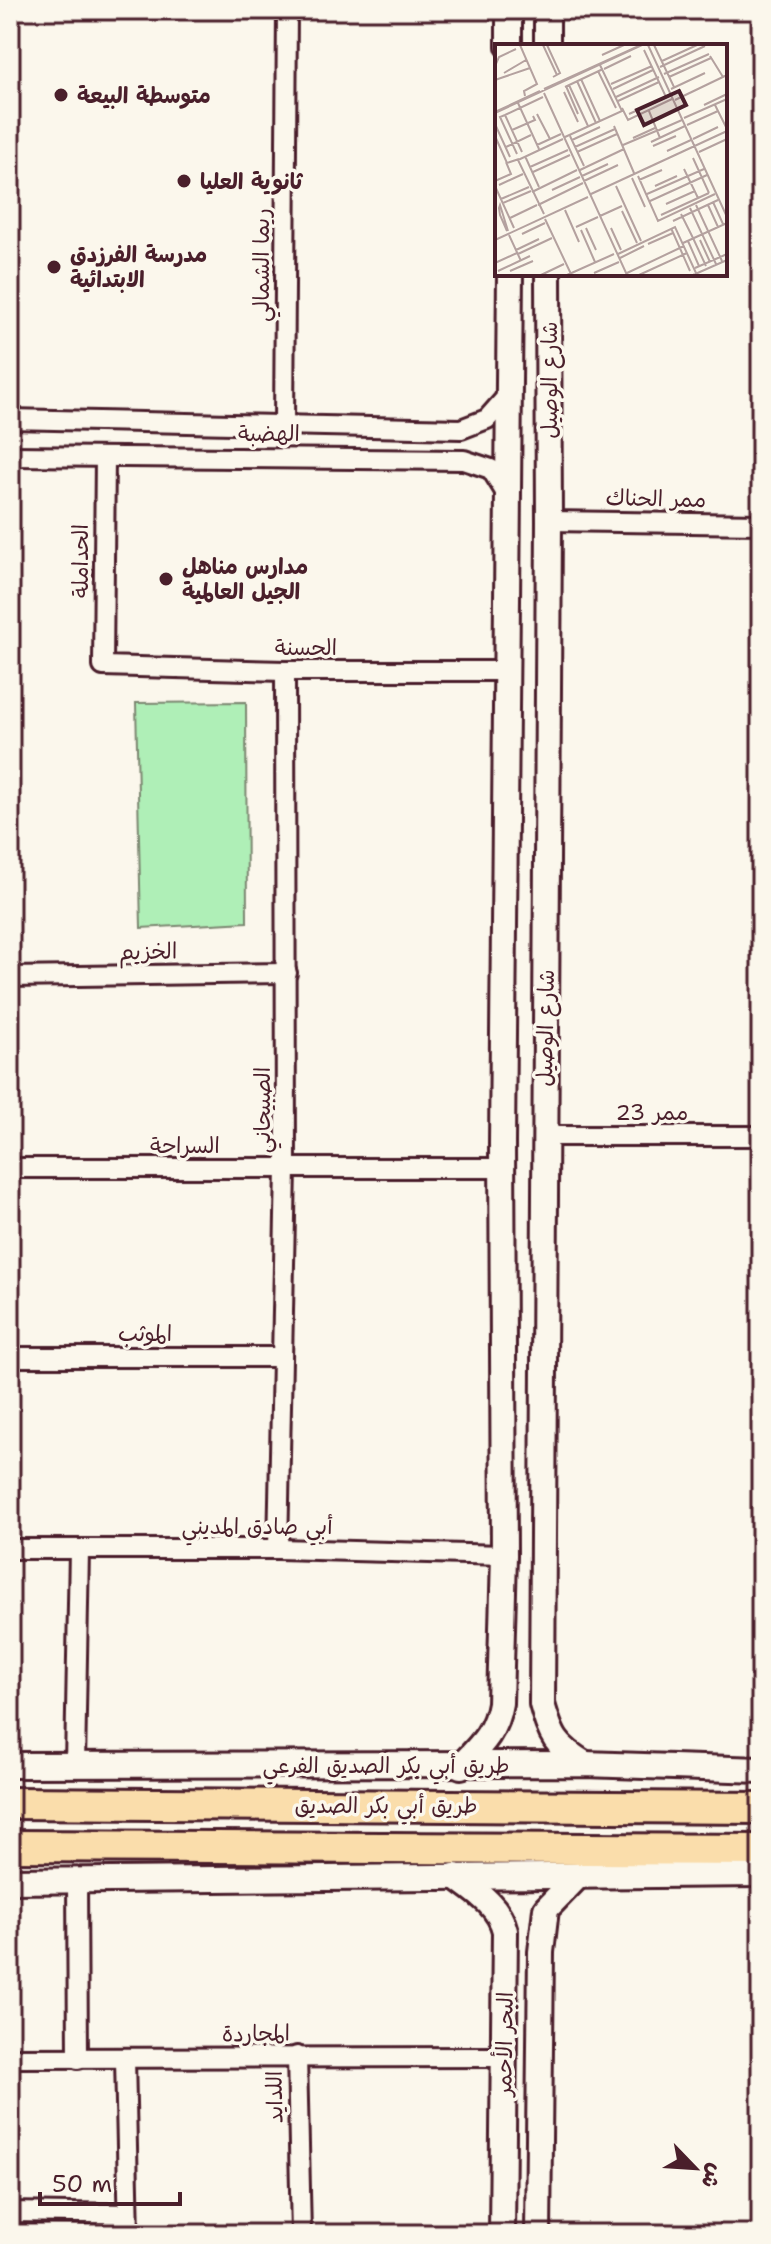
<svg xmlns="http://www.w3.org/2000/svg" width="771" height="2244" font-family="'Shantell Sans','Playpen Sans Arabic',sans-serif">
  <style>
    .green { fill: #afefb7; stroke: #7c8771; stroke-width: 2 }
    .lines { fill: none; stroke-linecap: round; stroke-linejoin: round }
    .minor-casing { stroke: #4a1f2b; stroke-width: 24 }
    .tertiary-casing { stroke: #4a1f2b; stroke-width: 30 }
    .primary-casing { stroke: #4a1f2b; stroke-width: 36 }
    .minor { stroke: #fbf7ec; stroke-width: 18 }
    .tertiary { stroke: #fbf7ec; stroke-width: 24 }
    .primary { stroke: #faddab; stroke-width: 30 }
    .poi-dot { fill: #4a1f2b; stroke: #fbf7ec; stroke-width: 3 }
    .labels { text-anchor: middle; stroke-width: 7; stroke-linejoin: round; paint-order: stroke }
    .poi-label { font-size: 22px; font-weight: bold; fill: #4a1f2b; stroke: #fbf7ec; text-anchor: start }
    .street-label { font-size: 22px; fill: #4a1f2b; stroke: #fbf7ec }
    .inset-road { fill: none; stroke: #b4a19f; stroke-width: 2 }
    .view { fill: #4a1f2b; fill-opacity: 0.15; stroke: #4a1f2b; stroke-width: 4 }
    .inset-edge { fill: none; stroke: #4a1f2b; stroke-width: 4 }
  </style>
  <rect width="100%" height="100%" fill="#fbf7ec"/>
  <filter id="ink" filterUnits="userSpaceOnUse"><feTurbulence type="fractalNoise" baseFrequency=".0125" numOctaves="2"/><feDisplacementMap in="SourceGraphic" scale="16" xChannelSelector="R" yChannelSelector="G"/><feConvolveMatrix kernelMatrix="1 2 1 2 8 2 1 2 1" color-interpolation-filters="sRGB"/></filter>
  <g filter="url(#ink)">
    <polygon class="green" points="246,702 247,922 141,928 136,703"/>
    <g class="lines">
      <g class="minor-casing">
        <g id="minor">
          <polyline points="10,419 461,429 487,419 510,393"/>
          <polyline points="284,424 287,10"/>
          <polyline points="10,456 464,460 491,469 507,495"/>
          <polyline points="105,457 103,666 285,671 508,671"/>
          <polyline points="549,521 761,524"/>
          <polyline points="10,977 287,973"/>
          <polyline points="544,1136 761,1136"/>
          <polyline points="10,1168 504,1168"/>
          <polyline points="10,1357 280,1357"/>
          <polyline points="10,1549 278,1549 504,1555"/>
          <polyline points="278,1549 286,1169 285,671"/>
          <polyline points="75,1765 79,1550"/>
          <polyline points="77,1879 78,2059"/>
          <polyline points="297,2056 301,2234"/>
          <polyline points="10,2058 504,2057"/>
          <polyline points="125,2059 129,2234"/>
          <polyline points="10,2212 128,2214"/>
        </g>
      </g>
      <g class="tertiary-casing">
        <g id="tertiary">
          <polyline points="509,10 509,46"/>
          <polyline points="547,10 547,46"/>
          <path d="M548 274 549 521 542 1704C551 1736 555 1746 585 1764"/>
          <polyline points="10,1765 585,1764 761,1770"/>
          <path d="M461 1766C481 1745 495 1733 500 1703L504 1555 502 1143 510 274"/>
          <path d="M455 1876C475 1891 499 1905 505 1931L502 2234"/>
          <polyline points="10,1881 761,1874"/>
          <polyline points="538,2234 541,1952 546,1909 579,1875"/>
        </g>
      </g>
      <g class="primary-casing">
        <g id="primary">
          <polyline points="10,1803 761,1808"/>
          <polyline points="10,1846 761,1850"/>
        </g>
      </g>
      <use href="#minor" class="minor"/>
      <use href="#tertiary" class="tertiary"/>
      <use href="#primary" class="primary"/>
    </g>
  </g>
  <g class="poi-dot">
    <circle cx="61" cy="95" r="8"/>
    <circle cx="184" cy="181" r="8"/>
    <circle cx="54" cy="267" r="8"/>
    <circle cx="166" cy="579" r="8"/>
  </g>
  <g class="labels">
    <g class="poi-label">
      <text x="77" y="103">متوسطة البيعة</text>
      <text x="200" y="189">ثانوية العليا</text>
      <text x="70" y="262">مدرسة الفرزدق<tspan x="70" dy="25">الابتدائية</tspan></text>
      <text x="182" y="574">مدارس مناهل<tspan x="182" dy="25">الجيل العالمية</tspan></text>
    </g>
    <g class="street-label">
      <text transform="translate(261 265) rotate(-90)" y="8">ريما الشمالي</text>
      <text transform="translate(549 380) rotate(-90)" y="8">شارع الوصيل</text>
      <text x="269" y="441">الهضبة</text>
      <text transform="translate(656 498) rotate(1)" y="8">ممر الحناك</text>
      <text transform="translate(80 561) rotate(-90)" y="8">الحداملة</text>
      <text x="306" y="655">الحسنة</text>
      <text transform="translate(148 951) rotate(-1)" y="8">الخزيم</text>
      <text transform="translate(545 1028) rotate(-89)" y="8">شارع الوصيل</text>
      <text transform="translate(262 1110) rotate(-90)" y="8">الصبيحاني</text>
      <text x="652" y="1120">ممر 23</text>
      <text x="185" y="1153">السراحة</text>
      <text x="145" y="1341">الموثب</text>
      <text x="257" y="1534">أبي صادق المديني</text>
      <text x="386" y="1773">طريق أبي بكر الصديق الفرعي</text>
      <text x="386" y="1813">طريق أبي بكر الصديق</text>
      <text transform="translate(256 2033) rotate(-1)" y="8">المجاردة</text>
      <text transform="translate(504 2044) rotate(-89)" y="8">البحر الأحمر</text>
      <text transform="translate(274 2097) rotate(-91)" y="8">اللدايد</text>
    </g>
  </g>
  <g transform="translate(495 44)">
    <rect width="232" height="232" fill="#fbf7ec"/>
    <path class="inset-road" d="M25 1 42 40 29 47 30 52M48 1 62 31M52 1 65 29 58 33M153 1 232 173M159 1 179 43M149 6 171 53M107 11 129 1M215 12 228 33M167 17 202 1M0 22 4 13 21 5M165 23 210 2M109 25 136 12M103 27 121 64M9 29 31 16M169 30 214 10M174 33 216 14M86 35 105 77M0 36 35 24M82 37 101 79M116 40 157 22M74 41 93 82M71 42 83 70M70 43 108 25M49 45 146 1M118 45 158 26M176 45 210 29M69 48 83 78M49 49 132 231M121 53 164 33M180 56 232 31M123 57 164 38M23 59 44 105M209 61 232 50M220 61 232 85M127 64 133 76 177 55M154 67 165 94M0 68 45 47M0 69 147 1M42 70 55 95M134 70 174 52M10 71 5 73 22 110M10 71 48 53M10 71 27 108M189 74 232 55M0 80 15 113M192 81 223 67M119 82 139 129M17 86 40 76 38 72M162 87 187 76M0 92 12 119 24 115M75 92 89 122M70 93 127 67 105 21M138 94 160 84M198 95 223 83M77 96 105 83M156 98 190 82M42 101 66 90M128 101 161 87M158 102 181 92M11 103 36 91M80 103 120 85M172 107 196 96M82 108 122 90M204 108 232 95M30 112 44 143M198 114 214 149M35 123 73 106M189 125 203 154M85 126 129 105M38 128 75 111M87 132 113 120M143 132 163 177 220 150M137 134 150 163M144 136 167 126M0 137 16 130 11 118M89 137 123 121M4 141 28 130M0 142 19 184M121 142 146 197M160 142 182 132M57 146 85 133M37 148 82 126M96 150 232 87M152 150 209 125M6 155 34 143M155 157 212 131M218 158 228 180M8 159 36 147M171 160 200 147M43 161 88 139M201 161 227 217M213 161 223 183M195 164 221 220M70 166 84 198M127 167 142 199M49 170 23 116 68 95M186 170 198 194M166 171 214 149M105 172 127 162M15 174 42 161M50 175 76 230M178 177 223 156M81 183 103 173M91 184 101 206M116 184 126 206M176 184 195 227M86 186 100 218M12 187 5 171 4 164 5 161 13 187M27 190 50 179M14 191 26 217M198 194 211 222M0 196 93 153M205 196 215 218M193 197 204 222M188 199 232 179M153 200 178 189M21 206 44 195M23 210 57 194M123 210 180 183 201 229M125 214 149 202M0 219 22 209M200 224 232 210M3 227 35 212M15 227 38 217M99 229 124 218M132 229 189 202M46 231 69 220M72 231 119 210M144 231 192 209M198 231 232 216"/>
    <path class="view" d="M184 47 191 61 149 81 142 66Z"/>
    <rect width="232" height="232" class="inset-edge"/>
  </g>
  <rect width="771" height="2244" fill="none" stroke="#fbf7ec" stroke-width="40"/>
  <rect x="20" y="20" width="731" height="2204" fill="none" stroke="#4a1f2b" stroke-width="3" filter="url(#ink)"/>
  <g transform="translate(695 2168) rotate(115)" stroke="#fbf7ec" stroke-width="6" paint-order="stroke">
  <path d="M0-6L14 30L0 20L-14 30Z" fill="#4a1f2b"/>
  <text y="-12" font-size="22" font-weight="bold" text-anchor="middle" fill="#4a1f2b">ش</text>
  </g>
  <path d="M40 2192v12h140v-12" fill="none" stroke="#4a1f2b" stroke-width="4"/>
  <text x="52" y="2192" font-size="24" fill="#4a1f2b" stroke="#fbf7ec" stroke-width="6" paint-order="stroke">50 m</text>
</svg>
